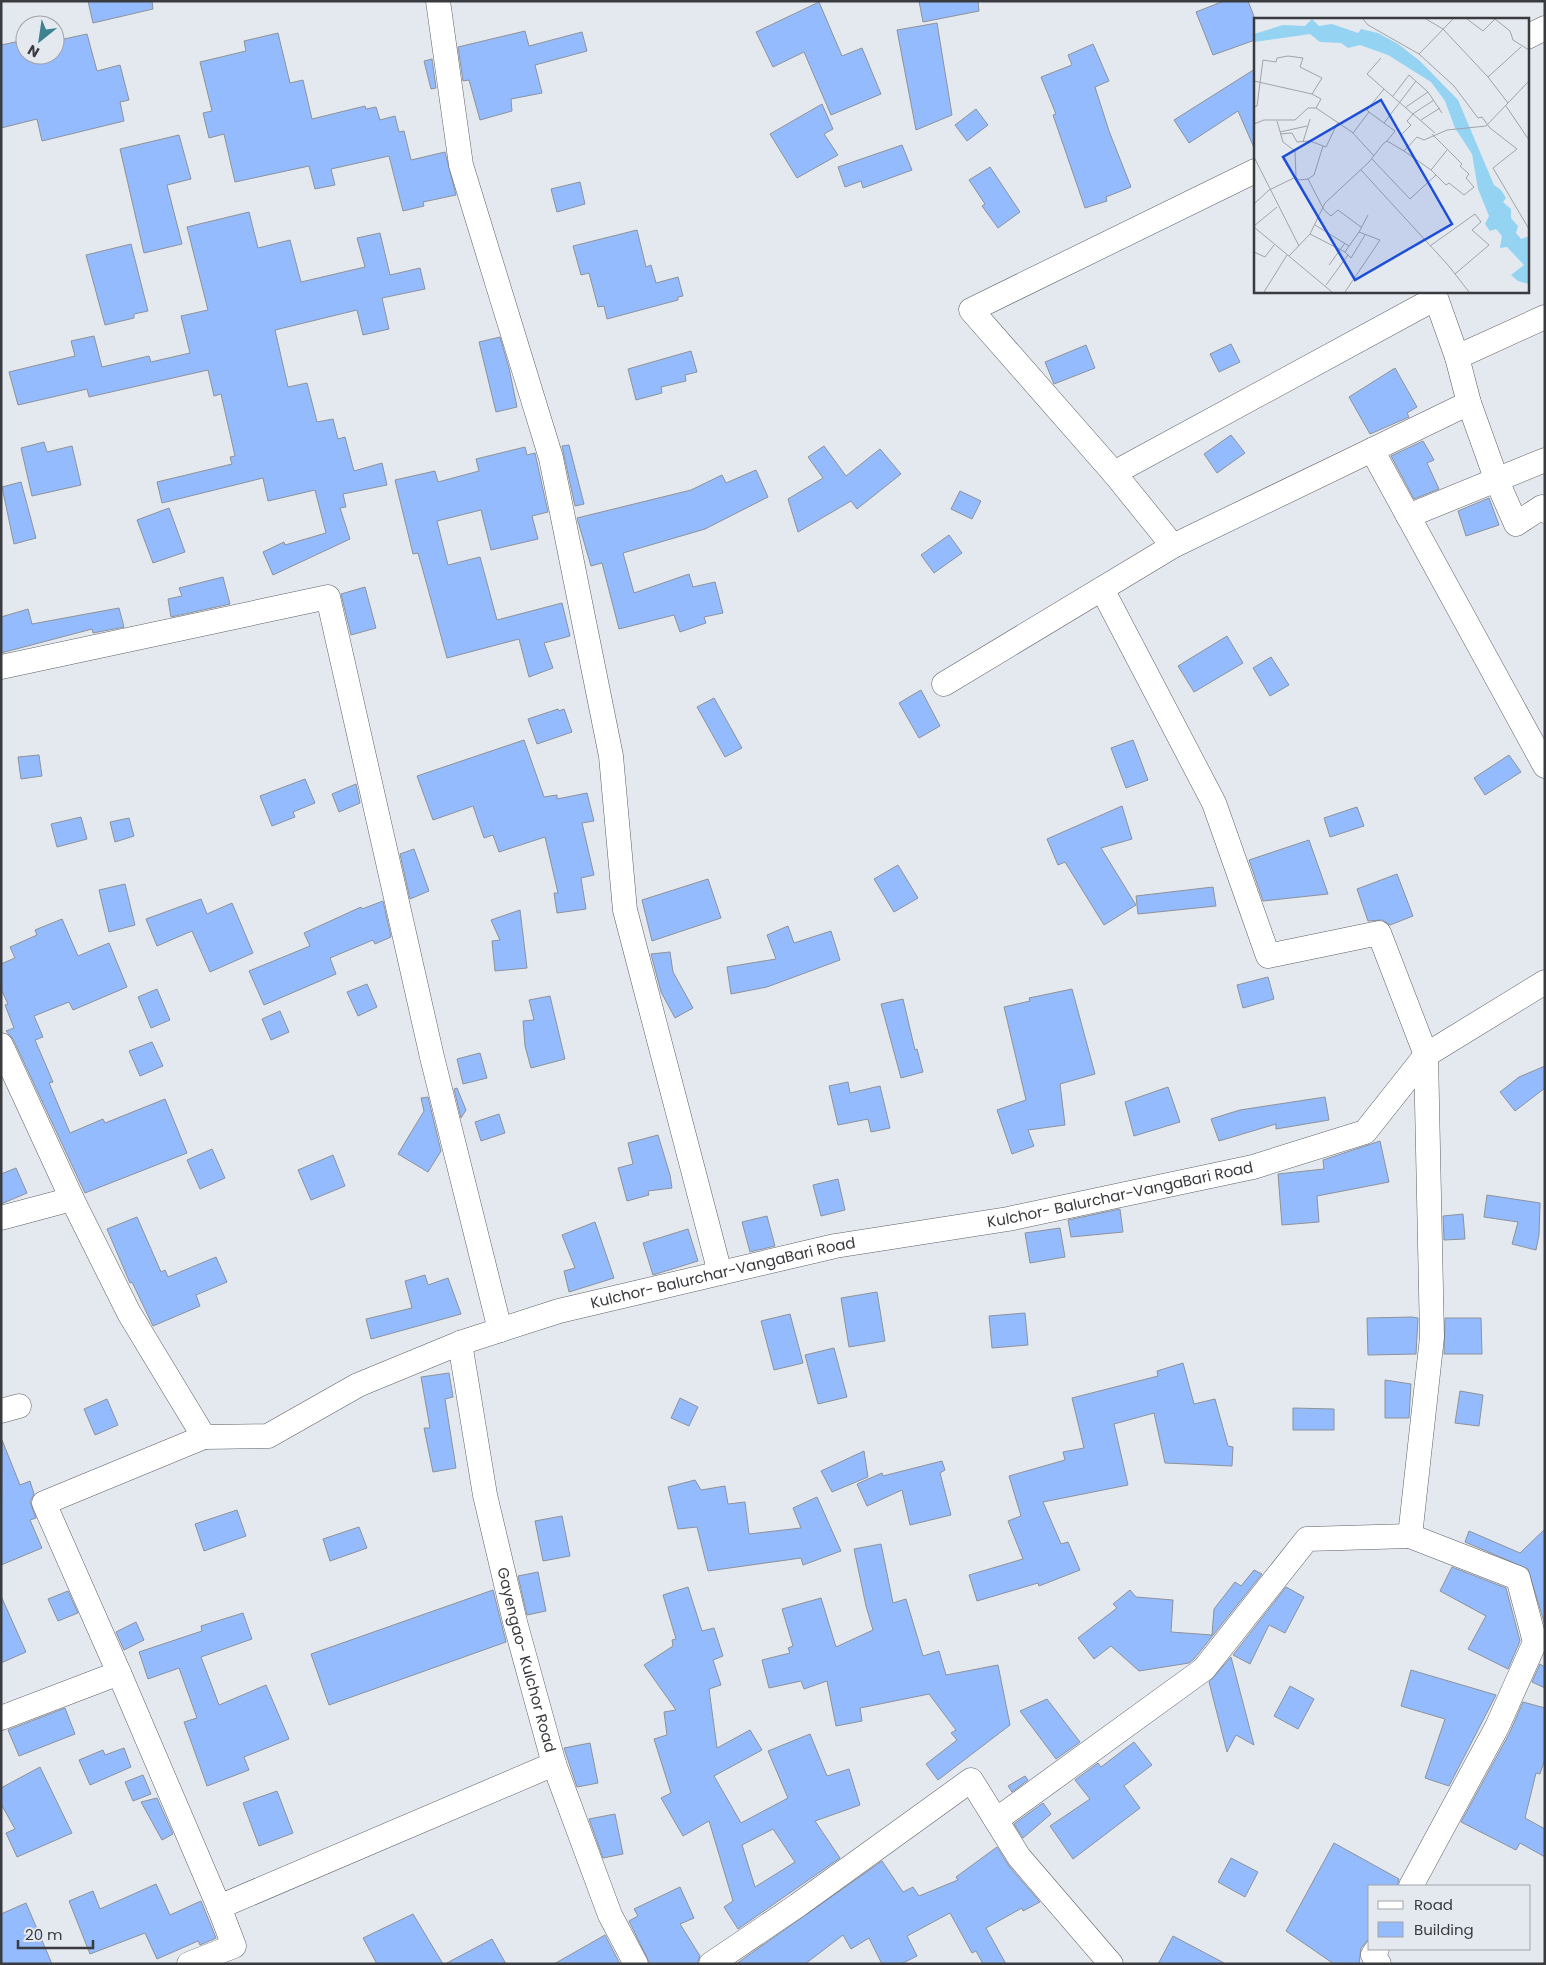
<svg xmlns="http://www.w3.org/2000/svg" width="1546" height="1965" font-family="Poppins,sans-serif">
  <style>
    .building { fill: #94bbfd; stroke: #8e9299; fill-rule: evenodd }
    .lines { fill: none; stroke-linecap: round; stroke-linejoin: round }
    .minor-casing { stroke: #5c6066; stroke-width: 25 }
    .minor { stroke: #fff; stroke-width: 24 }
    .labels { text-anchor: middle; stroke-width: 4; stroke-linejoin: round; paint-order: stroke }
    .street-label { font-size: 15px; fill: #393b3e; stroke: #e4e9f0 }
    .inset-road { fill: none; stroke: #a0a3a9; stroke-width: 1 }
    .view { fill: #1d4ed8; fill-opacity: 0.15; stroke: #1d4ed8; stroke-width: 2.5 }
    .inset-edge { fill: none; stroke: #393b3e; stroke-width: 2.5 }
  </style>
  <rect width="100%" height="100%" fill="#e4e9f0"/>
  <g class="building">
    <polygon points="88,1 152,1 153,9 93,23"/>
    <polygon points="919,1 978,1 979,11 923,22"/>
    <polygon points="1224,1 1248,1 1255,19 1255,40 1213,55 1196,12"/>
    <polygon points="819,2 842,56 862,48 881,94 831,115 804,52 773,67 756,32"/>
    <polygon points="937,23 952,115 916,130 897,30"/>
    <polygon points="525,31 529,46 582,32 587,51 535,65 542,93 511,99 512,111 480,120 469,80 463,81 458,47"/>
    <polygon points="278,33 290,83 303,80 312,119 365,106 366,109 376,107 380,120 395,116 399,132 404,131 411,160 445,152 456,195 423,202 424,206 403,211 389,156 331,169 335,185 315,189 309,166 235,182 224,134 209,138 203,113 212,111 200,62 246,51 244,41"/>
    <polygon points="87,34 97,71 120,65 129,100 120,102 124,121 42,141 37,119 1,128 1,45 25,40 25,55 55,55 55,41"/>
    <polygon points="1093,44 1109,81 1095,87 1109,131 1131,187 1106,197 1107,201 1085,208 1053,115 1056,114 1041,77 1072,65 1068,55"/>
    <polygon points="432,59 436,88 431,89 424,61"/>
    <polygon points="1255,69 1255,150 1238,111 1189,143 1174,120"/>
    <polygon points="822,104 833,129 824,134 838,155 797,178 770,134"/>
    <polygon points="976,109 988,125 967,141 955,125"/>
    <polygon points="179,135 191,179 167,185 182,244 144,253 120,149"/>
    <polygon points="902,145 912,170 863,188 861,181 845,187 838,167"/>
    <polygon points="990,167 1020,212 998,228 982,206 985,204 969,180"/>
    <polygon points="580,182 585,204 557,212 551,189"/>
    <polygon points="249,212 258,248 290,240 301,282 365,267 357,238 380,233 390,275 420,268 425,289 382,298 389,329 363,335 357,310 275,330 288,387 307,383 317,422 333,419 338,439 345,437 354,471 382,463 387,485 343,494 346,507 340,508 350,539 273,575 263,552 284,542 285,545 326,533 315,490 268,501 263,478 162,503 157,482 232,464 230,457 235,456 221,394 214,396 208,370 89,397 87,389 18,405 9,372 75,356 71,341 94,336 102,367 149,356 151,362 190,353 181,316 208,310 187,227"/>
    <polygon points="637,230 646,267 651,265 656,283 678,277 683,296 678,297 678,300 607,319 604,306 598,307 589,273 581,275 573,246"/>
    <polygon points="131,244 148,311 134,314 134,318 105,325 86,255"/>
    <polygon points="500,337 509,368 517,407 496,412 479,342"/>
    <polygon points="1231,344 1240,362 1219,372 1210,354"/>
    <polygon points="1086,345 1095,368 1054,384 1045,362"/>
    <polygon points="691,351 697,372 685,375 686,381 661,387 662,393 636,400 628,369"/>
    <polygon points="1395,368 1417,407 1407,413 1409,417 1370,434 1349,397"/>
    <polygon points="1231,435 1245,453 1217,473 1204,454"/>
    <polygon points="1423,441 1434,460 1427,463 1439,489 1414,499 1391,456"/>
    <polygon points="44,442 47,452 72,446 81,485 32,496 21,448"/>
    <polygon points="569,445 584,504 575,506 562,446"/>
    <polygon points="824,446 846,476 880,449 901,474 857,509 851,501 798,532 788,499 823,478 808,457"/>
    <polygon points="525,447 527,455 535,453 548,512 532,516 538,539 491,550 481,510 437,521 448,565 480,557 497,620 562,603 570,636 544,643 553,668 529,677 519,639 447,658 422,567 418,553 413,554 395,480 435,471 438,482 479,471 476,459"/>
    <polygon points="756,470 768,497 705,529 623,553 634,593 689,574 693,587 715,582 723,613 704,617 706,623 680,632 674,615 619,629 602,563 591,566 577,518 691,490 722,475 726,483"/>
    <polygon points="21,482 36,538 14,544 2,487"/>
    <polygon points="960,491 981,501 972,519 951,509"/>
    <polygon points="1489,498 1499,525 1466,536 1458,511"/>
    <polygon points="169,508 185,552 153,563 137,520"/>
    <polygon points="949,535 962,553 934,573 921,555"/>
    <polygon points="223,577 230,604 171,617 168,599 182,596 179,588"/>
    <polygon points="365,587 376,628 351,635 341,594"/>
    <polygon points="119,608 124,627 93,633 92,629 1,653 1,617 28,609 32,624"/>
    <polygon points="1227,636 1243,663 1194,692 1178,666"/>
    <polygon points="1271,657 1289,685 1270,696 1253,668"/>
    <polygon points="921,690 940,726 919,738 899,703"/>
    <polygon points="714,698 742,748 725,757 697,707"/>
    <polygon points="558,709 559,711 564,709 572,732 537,744 528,719"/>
    <polygon points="524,740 544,797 557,795 557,799 587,793 594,821 582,823 594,875 581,878 586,909 557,913 554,893 558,893 545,837 499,852 493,835 484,838 473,806 433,820 417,776"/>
    <polygon points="1133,740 1148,780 1126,788 1111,748"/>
    <polygon points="39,755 42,776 21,779 18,757"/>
    <polygon points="1509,755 1521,772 1485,795 1474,778"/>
    <polygon points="305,779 315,803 293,812 295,817 272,826 260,796"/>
    <polygon points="356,784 360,803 339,812 332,794"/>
    <polygon points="1122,806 1132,839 1101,848 1136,905 1104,925 1065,862 1058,865 1047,839"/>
    <polygon points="1357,807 1364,826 1330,837 1324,818"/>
    <polygon points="81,817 87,839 57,847 51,824"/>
    <polygon points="129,818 134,836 115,842 110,822"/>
    <polygon points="1309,840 1328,894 1263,901 1249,860"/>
    <polygon points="414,849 429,891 410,899 400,854"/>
    <polygon points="898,865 918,898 894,912 874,879"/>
    <polygon points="1397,874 1413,916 1390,925 1382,920 1368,921 1357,889"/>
    <polygon points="708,879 721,918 652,941 642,900"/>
    <polygon points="125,884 135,925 109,932 99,890"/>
    <polygon points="1213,887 1216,906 1138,914 1136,896"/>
    <polygon points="201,899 207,914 232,903 253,953 210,972 192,931 157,946 146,919"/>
    <polygon points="383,901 391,937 375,944 373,940 330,958 336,974 264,1005 249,971 310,946 304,933 361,907 362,909"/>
    <polygon points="520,910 527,968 495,971 492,941 500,940 491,920"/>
    <polygon points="62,919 78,956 109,943 127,987 73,1010 69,1002 34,1016 43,1037 35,1040 53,1082 49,1083 70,1133 103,1119 105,1123 165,1099 187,1153 85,1193 13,1039 6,1031 14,1028 5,1005 8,1004 1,989 1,964 15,958 10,947 37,935 35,930"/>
    <polygon points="788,926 794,943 831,931 840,960 767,987 731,994 727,967 776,959 767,935"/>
    <polygon points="670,952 673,972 693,1008 675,1018 661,992 651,954"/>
    <polygon points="1268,977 1274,999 1243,1008 1237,985"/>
    <polygon points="367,984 377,1007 358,1016 347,992"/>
    <polygon points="157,989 170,1020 151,1028 138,997"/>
    <polygon points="1072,989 1095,1074 1060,1084 1065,1125 1028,1130 1034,1146 1012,1154 997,1110 1026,1100 1004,1007 1030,1001 1029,998"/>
    <polygon points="550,996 565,1059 531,1068 525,1046 523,1021 534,1020 529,1000"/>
    <polygon points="903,999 915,1050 917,1049 923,1072 901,1078 881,1004"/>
    <polygon points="280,1011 289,1032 271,1040 262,1019"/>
    <polygon points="152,1042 163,1066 140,1076 129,1051"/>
    <polygon points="480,1053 487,1078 463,1084 457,1059"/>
    <polygon points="1545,1066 1545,1088 1515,1111 1500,1092 1519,1077"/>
    <polygon points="848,1082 850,1093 880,1086 890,1128 871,1132 868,1119 838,1125 829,1086"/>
    <polygon points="1168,1087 1180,1122 1134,1136 1125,1102"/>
    <polygon points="457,1088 466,1110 461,1118 454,1089"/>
    <polygon points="428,1097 441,1151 428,1172 398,1154 424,1111 421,1098"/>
    <polygon points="1325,1097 1329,1120 1276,1129 1276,1124 1219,1141 1211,1119 1240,1110"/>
    <polygon points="499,1114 505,1133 481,1141 475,1122"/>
    <polygon points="658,1135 670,1175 672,1188 648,1191 649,1195 627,1201 618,1168 633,1164 628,1143"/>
    <polygon points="1380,1141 1389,1182 1317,1196 1319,1222 1282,1225 1278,1174 1324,1169 1323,1160"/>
    <polygon points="212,1149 225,1178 200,1189 187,1160"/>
    <polygon points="333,1155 345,1186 311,1200 298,1170"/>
    <polygon points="16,1168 27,1193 1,1204 1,1174"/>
    <polygon points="838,1179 845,1210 821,1216 813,1185"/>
    <polygon points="1487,1195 1540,1203 1539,1235 1536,1250 1512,1244 1518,1222 1484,1217"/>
    <polygon points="1120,1209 1123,1232 1071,1237 1068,1220"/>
    <polygon points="1463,1214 1465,1239 1444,1240 1443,1216"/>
    <polygon points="767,1216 775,1246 750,1252 742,1222"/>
    <polygon points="137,1217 161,1272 165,1270 168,1277 216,1257 227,1282 196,1295 200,1306 153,1326 132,1282 130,1283 107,1229"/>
    <polygon points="595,1222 614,1278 569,1292 564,1271 575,1268 562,1235"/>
    <polygon points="1060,1228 1065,1257 1030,1263 1025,1233"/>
    <polygon points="688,1229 698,1261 653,1275 643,1243"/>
    <polygon points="425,1275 428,1285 448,1278 461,1314 371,1339 366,1319 412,1308 405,1281"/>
    <polygon points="877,1292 885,1341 849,1347 841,1298"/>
    <polygon points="1025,1313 1028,1345 992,1348 989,1316"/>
    <polygon points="790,1314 803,1363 774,1370 761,1321"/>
    <polygon points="1412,1317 1418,1318 1416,1354 1368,1355 1367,1318"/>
    <polygon points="1445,1318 1481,1318 1482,1354 1444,1354"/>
    <polygon points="834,1348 847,1397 818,1404 805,1355"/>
    <polygon points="1183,1363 1194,1404 1215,1399 1228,1446 1233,1447 1232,1466 1165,1463 1154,1413 1114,1424 1128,1485 1043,1502 1061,1544 1068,1542 1080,1570 1039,1586 1038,1583 977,1601 969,1575 1023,1559 1008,1521 1021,1516 1009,1476 1065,1460 1063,1452 1084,1448 1072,1398 1158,1376 1157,1371"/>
    <polygon points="449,1373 453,1397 445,1399 456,1468 433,1472 424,1428 430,1428 421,1377"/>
    <polygon points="1385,1380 1411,1384 1409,1418 1385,1418"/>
    <polygon points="1460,1391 1483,1395 1479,1426 1455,1423"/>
    <polygon points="680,1398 698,1407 689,1426 671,1418"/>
    <polygon points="107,1399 118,1425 95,1435 84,1409"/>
    <polygon points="1293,1408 1334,1409 1334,1430 1293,1430"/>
    <polygon points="2,1440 20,1485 30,1481 34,1494 30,1502 36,1518 30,1520 42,1548 1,1565"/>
    <polygon points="864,1451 868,1477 832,1492 821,1471"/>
    <polygon points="942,1461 945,1470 940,1473 951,1515 910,1525 902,1490 867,1506 857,1484 882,1473 883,1476"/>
    <polygon points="695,1480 701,1490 725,1486 728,1504 745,1502 749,1534 801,1528 793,1508 817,1497 841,1551 803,1565 801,1558 708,1571 697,1527 678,1529 668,1487"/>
    <polygon points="237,1510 246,1536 204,1551 195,1524"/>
    <polygon points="562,1516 570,1556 543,1561 535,1521"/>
    <polygon points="359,1527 367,1548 330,1561 323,1539"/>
    <polygon points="1545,1529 1545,1625 1528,1569 1465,1542 1469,1531 1520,1553"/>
    <polygon points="881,1544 893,1603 906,1599 923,1656 939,1651 946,1675 998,1665 1010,1725 938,1780 926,1764 957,1740 951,1733 956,1730 929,1694 860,1708 862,1721 836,1726 827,1681 804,1689 801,1681 769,1688 762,1660 790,1653 788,1648 793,1646 782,1609 821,1598 836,1647 873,1630 866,1606 854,1549"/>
    <polygon points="1452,1567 1506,1588 1520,1641 1508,1669 1468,1649 1486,1616 1440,1591"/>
    <polygon points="1254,1570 1262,1574 1194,1659 1189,1663 1139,1671 1111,1646 1094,1659 1078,1638 1117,1608 1113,1604 1130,1590 1136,1597 1173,1600 1171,1632 1212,1635 1214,1609 1235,1582 1241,1586"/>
    <polygon points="538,1572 546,1611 527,1615 518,1576"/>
    <path d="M688 1587 702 1631 714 1628 723 1656 713 1660 721 1685 709 1689 717 1748 750 1730 762 1750 714 1776 741 1823 788 1798 768 1751 810 1734 827 1776 849 1769 860 1805 815 1821 840 1858 738 1929 724 1907 733 1901 709 1821 683 1836 661 1798 671 1793 654 1739 667 1735 664 1712 676 1710 644 1665 673 1646 672 1640 676 1639 663 1595ZM773 1829 795 1862 755 1887 742 1845Z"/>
    <polygon points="1286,1587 1304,1597 1285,1633 1269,1625 1250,1664 1233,1655"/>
    <polygon points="493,1590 506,1642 329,1705 311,1654"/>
    <polygon points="68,1591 78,1613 58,1621 48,1599"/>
    <polygon points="1,1596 26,1652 1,1663"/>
    <polygon points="243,1613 252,1639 201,1657 219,1705 266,1685 289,1739 244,1757 249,1770 207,1786 184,1722 197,1718 179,1668 148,1679 139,1652 202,1631 201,1626"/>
    <polygon points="136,1622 144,1640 124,1650 116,1632"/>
    <polygon points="1231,1657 1254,1745 1236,1735 1227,1752 1209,1682"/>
    <polygon points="1540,1664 1545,1667 1545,1688 1532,1682"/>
    <polygon points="1411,1670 1496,1695 1449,1786 1425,1778 1445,1719 1401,1706"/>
    <polygon points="1290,1686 1314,1699 1298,1729 1274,1716"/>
    <polygon points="1047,1699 1080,1742 1056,1759 1020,1711"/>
    <polygon points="1523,1702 1545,1708 1545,1759 1540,1774 1536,1773 1525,1818 1545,1829 1545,1857 1520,1843 1516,1850 1461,1822 1509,1734"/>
    <polygon points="65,1708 75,1734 19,1756 8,1730"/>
    <polygon points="1134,1742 1152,1765 1124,1786 1140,1808 1073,1859 1050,1826 1090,1799 1075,1780 1098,1763 1101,1767"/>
    <polygon points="590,1743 598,1783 577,1787 564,1748"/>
    <polygon points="124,1748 131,1767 90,1785 79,1760 103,1750 105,1755"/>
    <polygon points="40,1767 72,1833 17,1857 6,1833 15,1829 1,1804 1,1788"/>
    <polygon points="143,1775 151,1794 133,1801 125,1782"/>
    <polygon points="1025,1776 1028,1780 1012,1792 1008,1786"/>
    <polygon points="277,1791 293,1833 259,1846 243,1803"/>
    <polygon points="157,1798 173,1834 162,1840 141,1802"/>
    <polygon points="1043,1803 1051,1814 1023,1838 1014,1824"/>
    <polygon points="615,1814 623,1854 603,1858 589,1819"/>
    <polygon points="1334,1843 1399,1879 1397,1886 1370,1886 1370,1938 1361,1948 1359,1964 1334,1964 1286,1931"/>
    <polygon points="997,1847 1009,1866 1040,1902 1023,1911 1022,1908 986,1928 1006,1964 983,1964 976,1951 972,1953 950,1913 907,1936 917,1956 901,1964 882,1964 869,1938 851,1949 843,1935 805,1964 736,1964 882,1861 903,1892 913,1887 919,1896 958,1880 956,1877"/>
    <polygon points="1231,1858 1258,1872 1245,1897 1218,1882"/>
    <polygon points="156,1884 170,1915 201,1901 216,1938 200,1945 198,1941 157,1959 145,1933 90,1954 69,1901 93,1891 100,1909"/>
    <polygon points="680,1887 694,1918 680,1924 700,1956 697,1964 650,1964 629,1921 638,1916 634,1909"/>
    <polygon points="26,1903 52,1964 1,1964 1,1914"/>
    <polygon points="413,1914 443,1964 377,1964 363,1938"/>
    <polygon points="605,1935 620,1964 554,1964"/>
    <polygon points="1173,1936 1226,1964 1158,1964"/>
    <polygon points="492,1939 506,1964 445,1964"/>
  </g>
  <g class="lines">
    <g class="minor-casing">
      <g id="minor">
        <polyline points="438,1 461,165 551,458 611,756 625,910 720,1273"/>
        <polyline points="1527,37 1545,28"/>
        <polyline points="1469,403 1497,481 1516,524 1542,507 1545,511"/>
        <polyline points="1372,450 1469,403 1457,357 1545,317"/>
        <polyline points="1114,473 1436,298 1457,357"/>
        <polyline points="1408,516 1545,460"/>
        <polyline points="1173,546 1372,450 1545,766"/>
        <polyline points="1102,589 1214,803 1268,956 1379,933 1426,1055 1432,1337 1410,1536 1518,1578 1535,1642 1497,1727 1411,1886"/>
        <polyline points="1,667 328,597 432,1057 500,1330"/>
        <polyline points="944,684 1173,546 1114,473 971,310 1255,171"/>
        <polyline points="1,1045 72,1199"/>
        <path id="s1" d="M1 1218 72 1199 129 1313 204 1437 268 1436 358 1385 460 1343 559 1311 835 1246 1008 1219 1253 1167 1365 1132 1426 1055 1545 982"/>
        <path id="s2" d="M460 1343 485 1495 515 1622 554 1764 610 1915 636 1964"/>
        <polyline points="1,1411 19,1406"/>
        <polyline points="119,1673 219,1907 554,1764"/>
        <polyline points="1,1718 119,1673 44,1503 204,1437"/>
        <polyline points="996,1820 1204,1669 1307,1539 1410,1536"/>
        <polyline points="1377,1949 1373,1955 1379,1964"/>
        <polyline points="189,1964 234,1946 219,1907"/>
        <polyline points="711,1964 798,1905 971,1780 1019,1857 1111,1964"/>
      </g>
    </g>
    <use href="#minor" class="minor"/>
  </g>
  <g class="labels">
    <g class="street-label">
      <text dy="5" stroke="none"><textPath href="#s1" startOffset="1301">Kulchor- Balurchar-VangaBari Road</textPath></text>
      <text dy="5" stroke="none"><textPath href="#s1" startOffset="896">Kulchor- Balurchar-VangaBari Road</textPath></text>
      <text dy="5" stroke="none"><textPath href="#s2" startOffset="324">Gayengao- Kulchor Road</textPath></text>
    </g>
  </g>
  <g transform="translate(1254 18)">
    <rect width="275" height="275" fill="#e4e9f0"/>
    <path d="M58 1 65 8 78 6 104 15 107 11 124 15 144 26 166 43 204 82 240 167 247 172 252 180 249 184 257 191V200L264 208 262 215 267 221 275 218V266L264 263 257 257 270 247 253 229 246 230 248 218 242 211 236 213 231 206 235 198 224 171 218 136 201 110 191 83 177 64 134 37 106 27 94 30 87 25 66 24 56 16 0 24V16L29 7 51 8Z" fill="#94d3f2"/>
    <path class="inset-road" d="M109 1 114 7 165 36 200 68 224 100 228 99 236 110 263 131 239 150 275 211M172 1 189 11M213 1 229 13 241 1M241 1 256 13 259 22 275 32M189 11 234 59 254 85M165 36 199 1M127 40 113 56 130 71M234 59 267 29M0 63 58 76 67 81 62 90M139 78 155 57 174 74M252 88 275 122M0 89 3 88 9 42 22 44 23 40 34 38 49 40 46 49 68 60 58 76M152 89 174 74 188 95M115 94 113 92 130 71 181 115M167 102 186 90M23 103 29 124 41 133 42 159 45 162 54 161 70 192 77 198 84 192 107 209M0 106 10 102H41L54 90H62L98 114 120 138M26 114 53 108M99 115 115 94 130 105M26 116 38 115 43 124 56 123 72 129 84 104M146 118 157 107 153 103 160 95 180 82M133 123 141 113 130 105 162 63M49 124 56 101M150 133 177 152 193 132M0 139 45 228M118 141 156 181 182 157M107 152 194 247 215 274M177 152 192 167 195 165 210 177 220 169 212 160 215 156 206 148 208 146 178 116M54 161 60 157 69 128M0 186 15 172 42 159M61 207 95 228 105 214M0 208 23 189M0 209 78 274M56 216 91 234M176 228 221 196 227 204 218 212 235 227 201 256M0 234 11 239 20 227M94 237 97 240 111 217M35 238 56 216 71 185 115 144 129 126 133 123 150 133 163 119 170 122 193 112 232 108 275 63M75 247 91 225M72 267 94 237 91 234 95 228M10 274 33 237M91 274 126 222 105 214 114 197"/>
    <path class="view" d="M127 82 198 206 101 262 29 139Z"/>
    <rect width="275" height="275" class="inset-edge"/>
  </g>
  <rect width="1546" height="1965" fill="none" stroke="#393b3e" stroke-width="5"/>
  <rect x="1368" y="1885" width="162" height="65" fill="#e4e9f0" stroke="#a0a3a9"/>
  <rect x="1378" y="1901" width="25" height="8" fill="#ffffff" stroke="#a0a3a9"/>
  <text x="1414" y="1910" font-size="15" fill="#393b3e">Road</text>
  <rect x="1378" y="1922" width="25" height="15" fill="#94bbfd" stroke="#a0a3a9"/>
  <text x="1414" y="1935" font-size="15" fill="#393b3e">Building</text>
  <g transform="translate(40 40) rotate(210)"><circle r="24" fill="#e4e9f0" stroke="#a0a3a9"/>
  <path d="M0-4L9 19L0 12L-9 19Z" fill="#3e8191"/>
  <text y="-8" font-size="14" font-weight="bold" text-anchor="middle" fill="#393b3e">N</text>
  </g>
  <path d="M18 1940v8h75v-8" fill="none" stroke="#393b3e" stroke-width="2.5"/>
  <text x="25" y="1940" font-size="15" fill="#393b3e" stroke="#e4e9f0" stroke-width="4" paint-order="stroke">20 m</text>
</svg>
